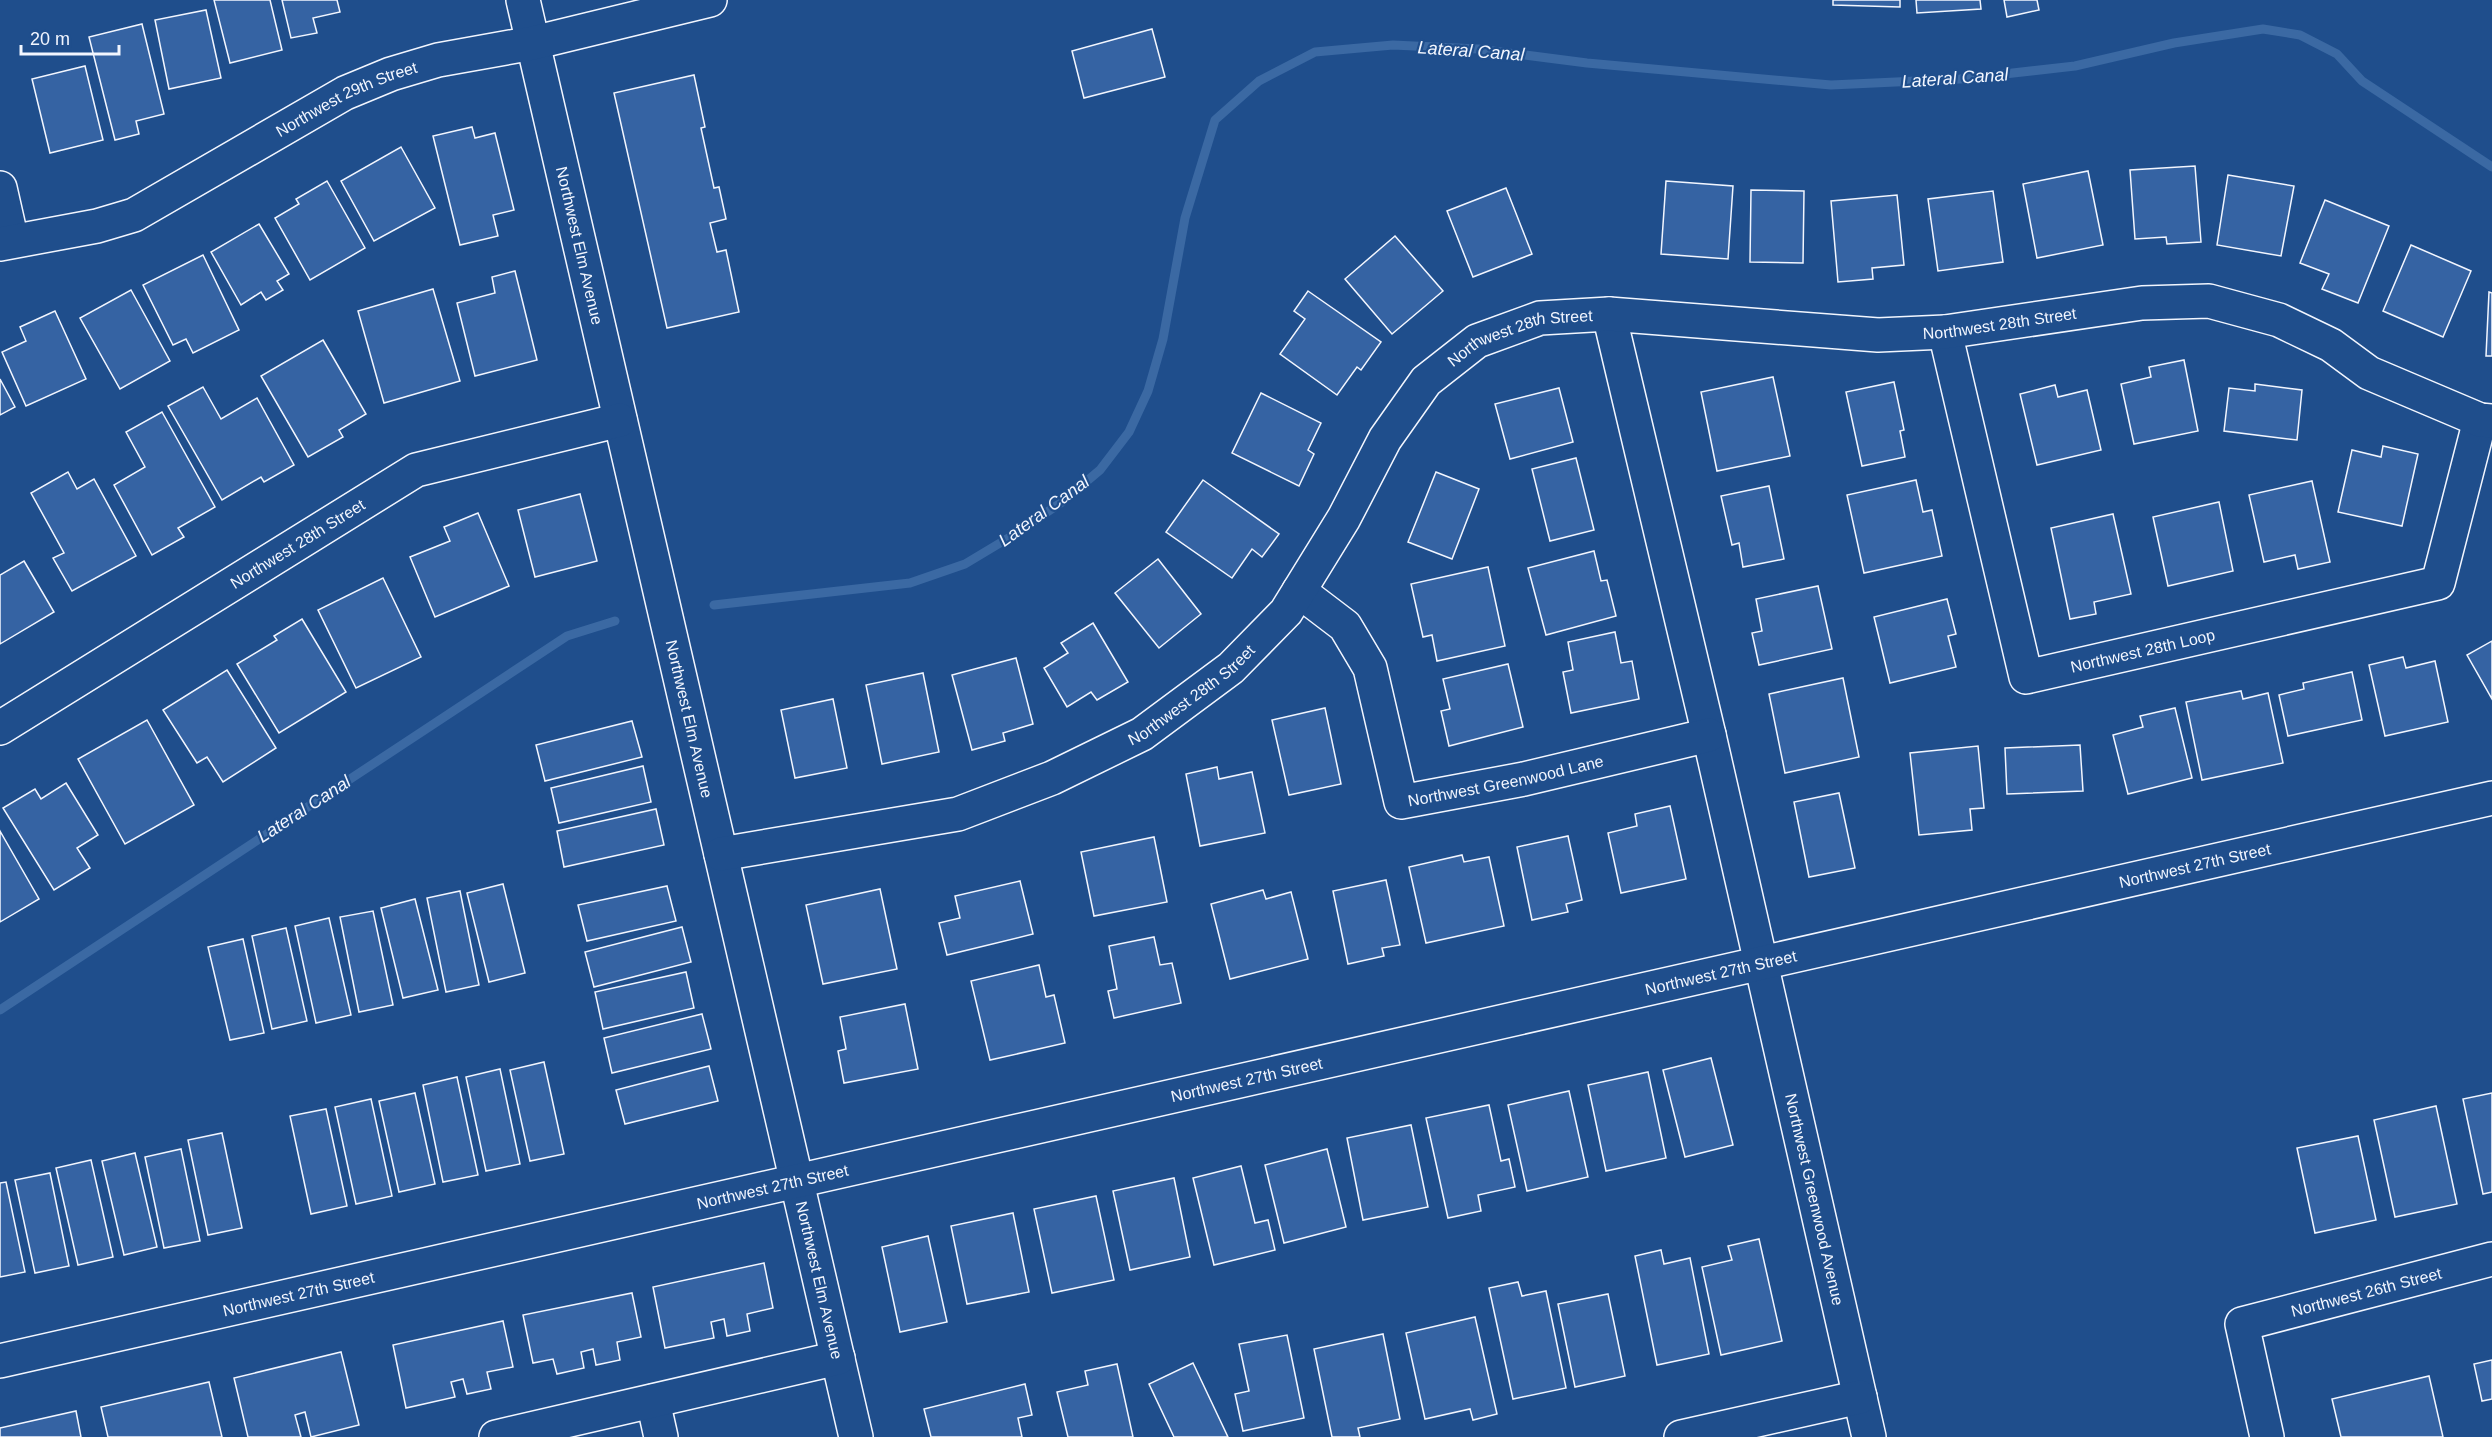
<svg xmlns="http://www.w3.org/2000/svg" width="2492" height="1437" font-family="Helvetica,sans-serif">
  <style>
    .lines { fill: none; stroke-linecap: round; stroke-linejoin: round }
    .stream { stroke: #3b69a3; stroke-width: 9 }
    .building { fill: #3563a3; stroke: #f2f6ff; stroke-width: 1.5 }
    .minor-casing { stroke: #f2f6ff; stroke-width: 36 }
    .minor { stroke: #1f4e8c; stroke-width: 33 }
    .labels { text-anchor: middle; stroke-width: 4.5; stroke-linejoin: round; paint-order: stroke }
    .street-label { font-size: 16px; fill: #f2f6ff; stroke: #1f4e8c }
    .water-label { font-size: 18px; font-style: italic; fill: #f2f6ff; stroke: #1f4e8c }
  </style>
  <rect width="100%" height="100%" fill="#1f4e8c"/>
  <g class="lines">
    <g class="stream">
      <polyline points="714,605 910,583 965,564 1010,537 1062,502 1100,470 1129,432 1148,391 1163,339 1185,218 1215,120 1259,81 1315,52 1393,45 1478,49 1587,63 1831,85 1960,79 2075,66 2174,43 2263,29 2300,35 2337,54 2362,81 2492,167"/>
      <polyline points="0,1010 567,636 615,621"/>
    </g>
  </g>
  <g class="building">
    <polygon points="214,0 270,0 282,50 230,63"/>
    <polygon points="282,0 337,0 340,12 313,18 317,33 291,38"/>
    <polygon points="1833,0 1900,0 1900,7 1833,5"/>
    <polygon points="1916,0 1980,0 1981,9 1917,13"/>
    <polygon points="2004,0 2037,0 2039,10 2007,17"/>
    <polygon points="206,10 221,78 169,89 155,20"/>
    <polygon points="142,24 164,114 136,121 139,134 115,140 89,37"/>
    <polygon points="1152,29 1165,77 1084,98 1072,51"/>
    <polygon points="85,66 103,140 50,153 32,79"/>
    <polygon points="694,75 705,127 701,128 714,188 719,187 726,219 710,223 717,252 726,250 739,312 667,328 614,93"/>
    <polygon points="472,127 475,138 495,133 514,210 493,215 498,236 460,245 433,136"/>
    <polygon points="401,147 435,208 374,241 341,181"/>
    <polygon points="2195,166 2201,242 2167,244 2166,237 2135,239 2130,170"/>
    <polygon points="2088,171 2103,245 2037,258 2023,184"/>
    <polygon points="2228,175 2294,186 2281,256 2217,245"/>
    <polygon points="327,181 365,248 310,280 275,218 299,204 296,199"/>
    <polygon points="1666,181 1733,186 1728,259 1661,254"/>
    <polygon points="1506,188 1532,254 1473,277 1447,211"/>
    <polygon points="1751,190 1804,191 1803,263 1750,262"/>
    <polygon points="1993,191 2003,262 1938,271 1928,199"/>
    <polygon points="1897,195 1904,265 1872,268 1873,279 1838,282 1831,201"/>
    <polygon points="2325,200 2389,226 2358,303 2322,289 2329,274 2300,263"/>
    <polygon points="259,224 289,274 277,281 283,290 266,300 261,292 241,305 211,252"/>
    <polygon points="1395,236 1443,291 1392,334 1345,279"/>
    <polygon points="2411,245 2471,271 2443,337 2383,311"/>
    <polygon points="203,255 239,330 193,353 186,339 173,345 143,285"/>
    <polygon points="515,271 537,360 475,376 457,303 495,293 492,277"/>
    <polygon points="433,289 460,381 384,403 358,311"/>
    <polygon points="131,290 170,361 120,389 80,318"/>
    <polygon points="1308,291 1381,342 1361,370 1357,367 1337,395 1280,354 1305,319 1294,311"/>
    <polygon points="2489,292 2492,293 2492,356 2486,356"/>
    <polygon points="55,311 86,379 26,406 2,352 26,341 20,327"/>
    <polygon points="323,340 366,414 339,430 343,437 308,457 261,376"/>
    <polygon points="2184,360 2198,431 2134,444 2121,384 2151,377 2149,367"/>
    <polygon points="1773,377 1790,456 1717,471 1701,392"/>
    <polygon points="0,379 15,407 0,415"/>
    <polygon points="1894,382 1904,430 1900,431 1905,457 1862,466 1846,392"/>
    <polygon points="2255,384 2302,390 2297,440 2224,431 2229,388 2255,391"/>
    <polygon points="2055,385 2058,397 2087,390 2101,450 2037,465 2020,394"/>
    <polygon points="203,387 221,419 257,398 294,465 264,482 261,477 222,500 168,406"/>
    <polygon points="1559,388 1573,442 1510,459 1495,404"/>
    <polygon points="1261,393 1321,423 1308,450 1314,454 1299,486 1232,453"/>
    <polygon points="162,412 215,507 178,528 184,537 152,555 114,485 145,467 126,432"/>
    <polygon points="2383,446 2418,454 2402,526 2338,512 2352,450 2381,457"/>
    <polygon points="1576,458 1594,530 1550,541 1532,469"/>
    <polygon points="68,472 77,489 94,479 136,556 72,591 53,558 64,553 31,493"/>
    <polygon points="1436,472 1479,489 1452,559 1408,542"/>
    <polygon points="1203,480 1279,534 1262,557 1252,549 1232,578 1166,532"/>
    <polygon points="1916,480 1923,512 1932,510 1942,556 1864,573 1847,495"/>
    <polygon points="2312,481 2330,562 2298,569 2295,555 2264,562 2249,495"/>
    <polygon points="1769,486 1784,559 1743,567 1739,543 1732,545 1721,496"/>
    <polygon points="580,494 597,561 535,577 518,510"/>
    <polygon points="2219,502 2233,571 2168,586 2153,517"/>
    <polygon points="478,513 509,586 435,617 410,557 450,541 444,527"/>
    <polygon points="2113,514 2131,594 2094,602 2096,614 2070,619 2051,528"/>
    <polygon points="1594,551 1601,581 1607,580 1616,616 1546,635 1528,568"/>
    <polygon points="1158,559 1201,614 1159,648 1115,593"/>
    <polygon points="24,561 54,612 0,644 0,575"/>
    <polygon points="1488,567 1505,646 1437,661 1432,635 1423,637 1411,584"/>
    <polygon points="383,578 421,657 356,688 318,610"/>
    <polygon points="1818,586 1832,649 1759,665 1752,633 1762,631 1756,599"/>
    <polygon points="1947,599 1956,634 1948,636 1956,667 1890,683 1874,617"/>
    <polygon points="302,619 346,692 279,733 237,664 277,640 274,636"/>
    <polygon points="1093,623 1128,682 1097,700 1091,692 1067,707 1044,668 1068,653 1061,643"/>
    <polygon points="1615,632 1621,663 1632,661 1639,699 1571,713 1563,672 1573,670 1568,642"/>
    <polygon points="2492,641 2492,699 2467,655"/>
    <polygon points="2403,657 2406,668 2435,661 2448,722 2385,736 2369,665"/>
    <polygon points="1016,658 1033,724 1003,733 1005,741 972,750 952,675"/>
    <polygon points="1508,664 1523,727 1449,746 1441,711 1450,709 1443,679"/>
    <polygon points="227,670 276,748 223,782 207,757 197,763 163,710"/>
    <polygon points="2352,672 2362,720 2288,736 2279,695 2304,689 2303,683"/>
    <polygon points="923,673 939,752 882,764 866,685"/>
    <polygon points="1843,678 1859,757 1785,773 1769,694"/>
    <polygon points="2241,691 2243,699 2268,693 2283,763 2202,780 2186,702"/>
    <polygon points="833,699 847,768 795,778 781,710"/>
    <polygon points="1325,708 1341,784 1289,795 1272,720"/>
    <polygon points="2175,708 2192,778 2128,794 2113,735 2143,727 2140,716"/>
    <polygon points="147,720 194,805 125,844 78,759"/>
    <polygon points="632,721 642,757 545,781 536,745"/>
    <polygon points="2080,745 2083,791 2007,794 2005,748"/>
    <polygon points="1978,746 1984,808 1970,809 1972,830 1919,835 1910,753"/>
    <polygon points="643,766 651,802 559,823 551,788"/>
    <polygon points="1217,767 1219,779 1252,772 1265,833 1200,846 1186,774"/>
    <polygon points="66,783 98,835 77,848 90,868 54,890 3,808 35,789 41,799"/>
    <polygon points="1839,793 1855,868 1809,877 1794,802"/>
    <polygon points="1670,806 1686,879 1621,893 1608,833 1637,826 1635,814"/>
    <polygon points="656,809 664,845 564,867 557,831"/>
    <polygon points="0,831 39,899 0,922"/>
    <polygon points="1568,836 1582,900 1566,904 1568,912 1532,920 1517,847"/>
    <polygon points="1154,837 1167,902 1094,916 1081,852"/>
    <polygon points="1462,855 1464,862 1489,857 1504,926 1426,943 1409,867"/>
    <polygon points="1386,880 1400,945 1382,948 1384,956 1348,964 1333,891"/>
    <polygon points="1020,881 1033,934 947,955 939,923 960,918 955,896"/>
    <polygon points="503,884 525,973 489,982 467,893"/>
    <polygon points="667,886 676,921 587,941 578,905"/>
    <polygon points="880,889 897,969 823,984 806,905"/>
    <polygon points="1263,890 1266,899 1291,892 1308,959 1230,979 1211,904"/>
    <polygon points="460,891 479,985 446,992 427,898"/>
    <polygon points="415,899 438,990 403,998 381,908"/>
    <polygon points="373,911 393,1005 359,1012 340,917"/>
    <polygon points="329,918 351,1015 316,1023 295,926"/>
    <polygon points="682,927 691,962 594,987 585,952"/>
    <polygon points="286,928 307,1021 272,1029 252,936"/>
    <polygon points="1154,937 1160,965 1172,963 1181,1003 1114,1018 1108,991 1117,989 1109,946"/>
    <polygon points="243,939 264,1033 230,1040 208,947"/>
    <polygon points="1039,965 1046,997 1054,995 1065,1043 990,1060 971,981"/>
    <polygon points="686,972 694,1008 603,1029 595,992"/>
    <polygon points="905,1004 918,1069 844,1083 838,1051 846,1049 840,1017"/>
    <polygon points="702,1014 711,1049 612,1073 604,1038"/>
    <polygon points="1711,1058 1733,1145 1685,1157 1663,1070"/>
    <polygon points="544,1062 564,1154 530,1161 510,1070"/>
    <polygon points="709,1066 718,1101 625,1124 616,1090"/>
    <polygon points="500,1069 520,1164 486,1171 466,1077"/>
    <polygon points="1648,1072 1666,1158 1606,1171 1588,1085"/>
    <polygon points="457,1077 478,1175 443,1182 423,1085"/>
    <polygon points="1569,1091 1588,1177 1527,1191 1508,1105"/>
    <polygon points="415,1093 435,1184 399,1192 379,1101"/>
    <polygon points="2492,1093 2492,1192 2483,1194 2463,1099"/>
    <polygon points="371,1099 392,1196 356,1204 335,1107"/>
    <polygon points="1489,1105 1501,1161 1509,1159 1515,1187 1478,1195 1481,1211 1448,1218 1426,1118"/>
    <polygon points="2436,1106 2457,1204 2395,1217 2374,1120"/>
    <polygon points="326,1109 347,1206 311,1214 290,1116"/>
    <polygon points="1411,1125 1428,1207 1363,1220 1347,1138"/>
    <polygon points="222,1133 242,1228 208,1235 188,1140"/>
    <polygon points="2358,1136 2376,1220 2315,1233 2297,1148"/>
    <polygon points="181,1149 200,1241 164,1248 145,1157"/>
    <polygon points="1327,1149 1346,1227 1284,1243 1265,1165"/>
    <polygon points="135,1153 157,1247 124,1255 102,1161"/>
    <polygon points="91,1160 113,1257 78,1265 56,1168"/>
    <polygon points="1241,1166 1255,1223 1268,1220 1275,1250 1214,1265 1193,1178"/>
    <polygon points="50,1173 69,1266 35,1273 15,1180"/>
    <polygon points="1174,1178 1190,1257 1130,1270 1113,1191"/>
    <polygon points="6,1182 25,1272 0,1277 0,1183"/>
    <polygon points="1096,1196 1114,1280 1052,1293 1034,1209"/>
    <polygon points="1013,1213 1029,1292 967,1304 951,1226"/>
    <polygon points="928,1236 947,1322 900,1332 882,1247"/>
    <polygon points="1759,1239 1782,1341 1721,1355 1702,1267 1732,1260 1728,1246"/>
    <polygon points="1661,1250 1664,1264 1690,1258 1709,1354 1657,1365 1635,1256"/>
    <polygon points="764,1263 773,1308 747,1314 750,1331 727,1336 724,1319 711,1322 714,1338 665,1348 653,1287"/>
    <polygon points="1518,1282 1522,1296 1546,1291 1566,1388 1513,1399 1489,1288"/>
    <polygon points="632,1293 641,1337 617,1342 620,1360 596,1365 593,1349 581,1352 584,1368 557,1374 553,1359 533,1363 523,1315"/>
    <polygon points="1608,1294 1625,1376 1575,1387 1558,1304"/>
    <polygon points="1475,1317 1497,1414 1473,1420 1470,1409 1425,1419 1406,1333"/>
    <polygon points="503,1321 513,1367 487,1372 491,1389 467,1394 463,1379 451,1382 455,1397 406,1408 393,1345"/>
    <polygon points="1383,1334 1400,1419 1358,1428 1360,1437 1332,1437 1314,1349"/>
    <polygon points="1287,1335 1304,1418 1243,1431 1235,1394 1249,1391 1239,1344"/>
    <polygon points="341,1352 359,1425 311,1437 305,1412 295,1415 301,1437 248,1437 234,1378"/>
    <polygon points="2492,1360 2492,1399 2482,1401 2474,1364"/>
    <polygon points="1193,1363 1228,1437 1174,1437 1149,1384"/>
    <polygon points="1117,1364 1133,1437 1068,1437 1057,1392 1088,1385 1085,1371"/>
    <polygon points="2429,1376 2443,1437 2341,1437 2332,1399"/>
    <polygon points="209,1382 222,1437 108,1437 101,1407"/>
    <polygon points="1025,1384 1032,1415 1018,1418 1022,1437 931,1437 924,1409"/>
    <polygon points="76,1411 81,1437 0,1437 0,1428"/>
  </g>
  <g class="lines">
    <g class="minor-casing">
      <g id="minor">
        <path id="s1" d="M523 0 856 1437"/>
        <polyline points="0,188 12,241"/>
        <path id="s2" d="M0 244 97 226 134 215 345 93 391 74 438 60 533 43 710 0"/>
        <path id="s3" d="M1609 314 1709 735 1869 1437"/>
        <path id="s4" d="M1945 332 2026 677 2438 583 2480 420"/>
        <path id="s5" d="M1299 591 1345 626 1370 668 1401 802 1524 779 1709 735"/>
        <path id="s6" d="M0 728 416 470 620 420"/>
        <path id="s7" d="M721 854 958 814 1052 778 1142 734 1231 668 1286 612 1344 518 1385 439 1426 381 1477 341 1540 318 1609 314 1878 335 1945 332 2142 303 2209 301 2279 320 2331 345 2369 373 2480 420 2492 421"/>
        <path id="s8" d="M0 1361 2492 798"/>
        <polyline points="653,1401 661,1437"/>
        <polyline points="496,1437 838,1358"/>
        <polyline points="1681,1437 1860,1397"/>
        <path id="s9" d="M2267 1437 2242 1324 2492 1259"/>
      </g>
    </g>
    <use href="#minor" class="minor"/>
  </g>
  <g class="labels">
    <g class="street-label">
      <text dy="6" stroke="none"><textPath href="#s2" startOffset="380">Northwest 29th Street</textPath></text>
      <text dy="6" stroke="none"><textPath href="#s1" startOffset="252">Northwest Elm Avenue</textPath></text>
      <text dy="6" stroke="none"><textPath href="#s7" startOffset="1494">Northwest 28th Street</textPath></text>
      <text dy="6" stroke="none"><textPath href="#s7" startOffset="1008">Northwest 28th Street</textPath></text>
      <text dy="6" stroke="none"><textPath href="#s6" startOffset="350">Northwest 28th Street</textPath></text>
      <text dy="6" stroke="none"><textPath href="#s4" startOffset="474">Northwest 28th Loop</textPath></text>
      <text dy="6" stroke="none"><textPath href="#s7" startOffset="504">Northwest 28th Street</textPath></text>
      <text dy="6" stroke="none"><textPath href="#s1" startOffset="738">Northwest Elm Avenue</textPath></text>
      <text dy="6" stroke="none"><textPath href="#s5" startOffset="351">Northwest Greenwood Lane</textPath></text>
      <text dy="6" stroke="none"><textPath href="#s8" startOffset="2250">Northwest 27th Street</textPath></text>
      <text dy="6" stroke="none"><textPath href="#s8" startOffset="1764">Northwest 27th Street</textPath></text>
      <text dy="6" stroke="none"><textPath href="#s8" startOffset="1278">Northwest 27th Street</textPath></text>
      <text dy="6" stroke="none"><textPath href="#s8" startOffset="792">Northwest 27th Street</textPath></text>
      <text dy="6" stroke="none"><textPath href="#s3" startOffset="909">Northwest Greenwood Avenue</textPath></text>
      <text dy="6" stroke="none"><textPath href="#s1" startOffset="1314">Northwest Elm Avenue</textPath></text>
      <text dy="6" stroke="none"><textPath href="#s9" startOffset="244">Northwest 26th Street</textPath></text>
      <text dy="6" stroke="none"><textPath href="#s8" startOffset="306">Northwest 27th Street</textPath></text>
    </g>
    <g class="water-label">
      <text transform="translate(1471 51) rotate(4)" y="6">Lateral Canal</text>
      <text transform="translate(1955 78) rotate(-4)" y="6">Lateral Canal</text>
      <text transform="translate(1044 511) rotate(-36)" y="6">Lateral Canal</text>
      <text transform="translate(304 809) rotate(-33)" y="6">Lateral Canal</text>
    </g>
  </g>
  <path d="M21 45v9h98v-9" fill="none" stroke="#f2f6ff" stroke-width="3"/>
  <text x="30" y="45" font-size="18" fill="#f2f6ff" stroke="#1f4e8c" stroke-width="4.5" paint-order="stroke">20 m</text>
</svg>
